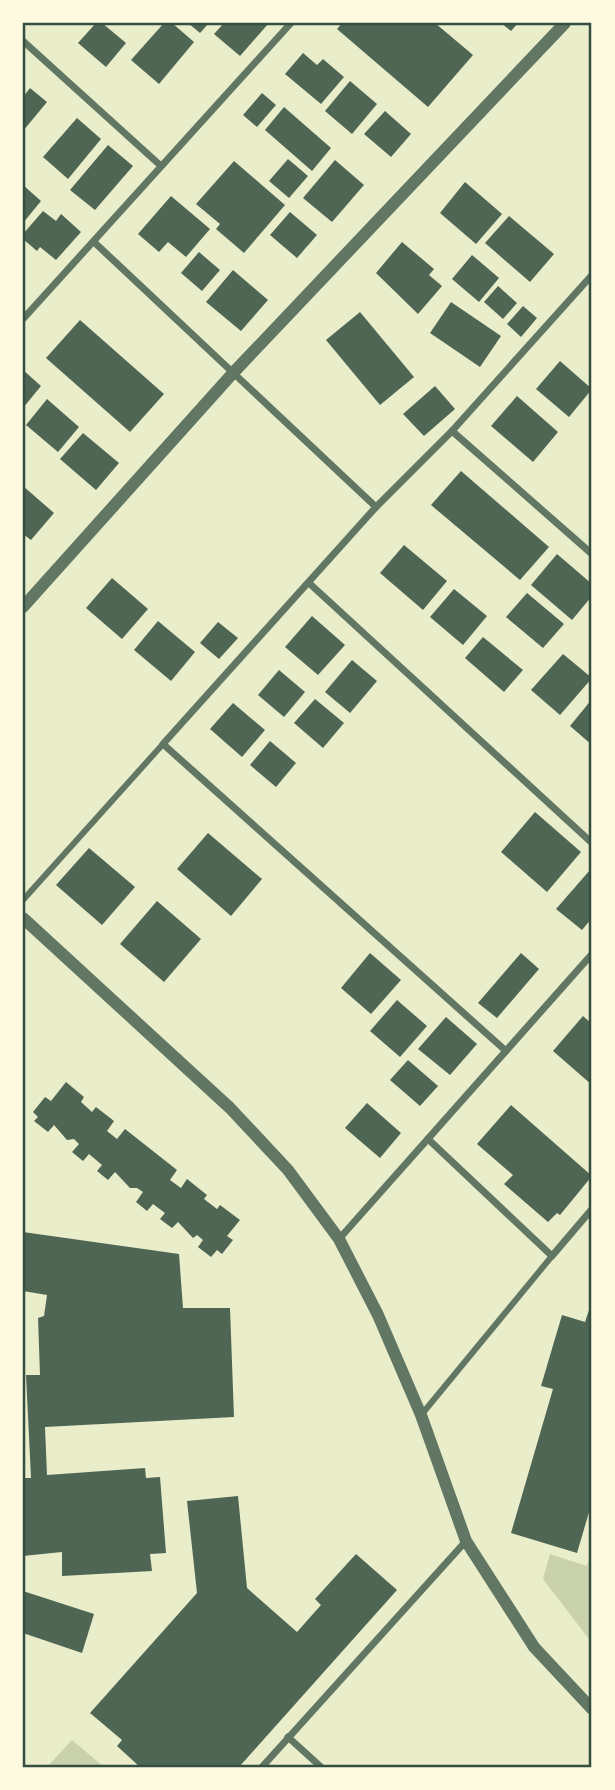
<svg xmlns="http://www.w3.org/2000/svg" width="615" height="1790" font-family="Overpass,sans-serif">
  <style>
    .green { fill: #cad2ad }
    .building { fill: #4f6655 }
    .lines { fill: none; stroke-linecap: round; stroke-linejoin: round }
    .pedestrian { stroke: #617663; stroke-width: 6 }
    .minor { stroke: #617663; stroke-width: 7 }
    .tertiary { stroke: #617663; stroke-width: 12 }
    .neatline { fill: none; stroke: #344e41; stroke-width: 2.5 }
  </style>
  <rect width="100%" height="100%" fill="#e9edc9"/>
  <g class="green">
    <polygon points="592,1550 592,1643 543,1579 550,1554 587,1566"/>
    <polygon points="72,1740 104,1767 47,1767"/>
  </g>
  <g class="building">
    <polygon points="96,23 102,23 126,43 106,67 78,43"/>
    <polygon points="164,23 172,23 194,42 159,84 131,60"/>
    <polygon points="188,23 209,23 200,33"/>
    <polygon points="224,23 269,23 240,56 214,34"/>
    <polygon points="342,23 435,23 473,55 428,107 337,29"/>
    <polygon points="501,23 518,23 511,31"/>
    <polygon points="303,53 317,65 323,59 344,77 321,104 285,74"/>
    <polygon points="350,81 377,104 352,134 325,111"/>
    <polygon points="30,88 47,102 23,131 23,97"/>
    <polygon points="262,93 276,105 257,127 243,115"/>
    <polygon points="284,107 331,148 312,171 265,130"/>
    <polygon points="385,111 411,134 391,157 364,134"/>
    <polygon points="77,118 101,139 68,179 43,157"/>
    <polygon points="108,145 133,166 95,210 70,190"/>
    <polygon points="288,159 308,176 289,198 269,181"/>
    <polygon points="335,160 364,185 332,222 303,198"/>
    <polygon points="234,161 285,205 244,253 216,229 220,224 196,204"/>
    <polygon points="465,182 502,214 476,244 440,213"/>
    <polygon points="23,185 41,201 23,223"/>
    <polygon points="171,196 210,229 186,257 168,242 159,252 138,234"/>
    <polygon points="43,211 56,221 61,214 81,232 56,260 40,247 37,251 23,239 23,234"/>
    <polygon points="290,212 317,235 297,258 270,235"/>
    <polygon points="509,216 554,254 530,282 485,243"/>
    <polygon points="402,242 434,269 429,275 442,286 418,314 376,273"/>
    <polygon points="199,252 220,270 202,291 181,273"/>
    <polygon points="472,255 499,278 479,302 452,279"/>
    <polygon points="233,270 268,300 241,331 206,302"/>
    <polygon points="498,286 517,303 503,319 484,302"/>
    <polygon points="451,302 501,336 480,367 430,333"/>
    <polygon points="523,306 537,318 521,337 507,324"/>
    <polygon points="360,312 414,377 380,405 326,340"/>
    <polygon points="80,320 164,394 130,432 46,358"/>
    <polygon points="560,361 592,389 569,417 536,389"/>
    <polygon points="23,370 41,386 23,408"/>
    <polygon points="435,386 455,409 424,436 403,414"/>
    <polygon points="517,396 558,432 533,462 491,426"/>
    <polygon points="47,399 79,427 58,452 26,425"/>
    <polygon points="83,433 119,463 96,490 60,459"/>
    <polygon points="461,471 549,547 520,580 431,505"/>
    <polygon points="23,486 54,513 31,540 23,534"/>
    <polygon points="404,545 447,581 423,610 380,573"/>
    <polygon points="557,554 592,584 592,596 572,620 531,585"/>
    <polygon points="112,578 148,609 122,639 86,608"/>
    <polygon points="454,589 487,616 463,645 430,617"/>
    <polygon points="527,593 564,624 543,648 506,617"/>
    <polygon points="312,616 345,645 318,675 285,647"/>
    <polygon points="158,621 195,652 171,681 134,650"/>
    <polygon points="218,622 238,638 219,659 200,643"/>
    <polygon points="483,637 523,670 504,692 465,658"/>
    <polygon points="563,654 592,678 560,715 531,690"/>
    <polygon points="352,660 377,681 350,713 325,692"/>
    <polygon points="279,670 305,692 284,717 258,695"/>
    <polygon points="315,699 344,723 323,748 294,723"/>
    <polygon points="592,699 592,745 570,726"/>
    <polygon points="233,703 265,730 242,757 210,729"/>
    <polygon points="270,741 296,763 276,787 250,765"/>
    <polygon points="535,812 581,852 547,892 501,852"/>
    <polygon points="208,833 262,879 231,916 177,869"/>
    <polygon points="89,848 135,887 102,925 56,885"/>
    <polygon points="590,870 592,871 592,918 582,930 556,909"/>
    <polygon points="157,901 201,939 164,982 120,944"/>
    <polygon points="370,953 401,980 371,1014 341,988"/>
    <polygon points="521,953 539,969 497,1018 478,1003"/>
    <polygon points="397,1000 427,1026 400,1057 370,1031"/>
    <polygon points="583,1016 592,1024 592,1085 553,1051"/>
    <polygon points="446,1017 477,1044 450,1075 418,1049"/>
    <polygon points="408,1060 438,1086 420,1106 390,1080"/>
    <polygon points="66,1082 84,1097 81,1102 92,1112 96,1107 114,1121 107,1131 117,1139 125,1129 177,1170 170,1180 181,1188 187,1179 207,1195 204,1199 217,1209 220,1205 240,1220 227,1236 233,1240 222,1254 217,1250 211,1257 198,1247 203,1240 197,1235 193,1238 178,1222 172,1228 160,1219 165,1213 153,1204 147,1211 136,1202 143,1192 137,1188 130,1188 115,1172 108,1180 97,1171 102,1165 89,1154 83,1161 72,1152 79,1144 74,1139 67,1140 54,1125 48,1132 34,1121 38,1117 33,1112 45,1097 51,1101"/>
    <polygon points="367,1103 401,1133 380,1158 345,1128"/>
    <polygon points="511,1105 592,1176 560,1215 557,1213 548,1222 504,1184 513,1175 477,1144"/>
    <polygon points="23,1232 179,1254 183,1308 230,1308 234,1417 45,1427 47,1475 145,1468 146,1478 160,1477 166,1553 150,1554 152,1571 62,1576 62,1552 23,1556 23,1478 31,1478 26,1375 40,1375 38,1318 44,1316 47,1295 23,1291"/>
    <polygon points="592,1301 592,1502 577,1553 511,1533 553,1389 541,1386 562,1315 585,1322"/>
    <polygon points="238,1496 247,1588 297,1632 321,1605 315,1599 356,1554 397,1590 239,1767 140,1767 117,1746 122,1740 90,1713 197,1593 187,1501"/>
    <polygon points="23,1591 94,1614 82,1653 23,1633"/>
  </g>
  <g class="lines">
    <g class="pedestrian">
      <polyline points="23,900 163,744"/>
      <polyline points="422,1414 552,1256"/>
    </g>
    <g class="minor">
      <polyline points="23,41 161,166"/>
      <polyline points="94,242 376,507"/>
      <polyline points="23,319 291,23"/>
      <polyline points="452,431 592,554"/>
      <polyline points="309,583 592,843"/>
      <polyline points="506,1051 163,744 376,507 452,431 592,275"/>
      <polyline points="428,1139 552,1256 592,1209"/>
      <polyline points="339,1239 592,954"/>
      <polyline points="288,1737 321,1767"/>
      <polyline points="262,1767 466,1541"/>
    </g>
    <g class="tertiary">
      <polyline points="23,607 233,373 565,23"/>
      <polyline points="23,918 230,1108 288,1170 339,1239 378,1315 421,1415 466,1541 534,1647 592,1709"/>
    </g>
  </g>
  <rect width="615" height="1790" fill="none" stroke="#fefae0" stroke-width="49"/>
  <rect x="24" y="24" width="566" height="1742" class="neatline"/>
</svg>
